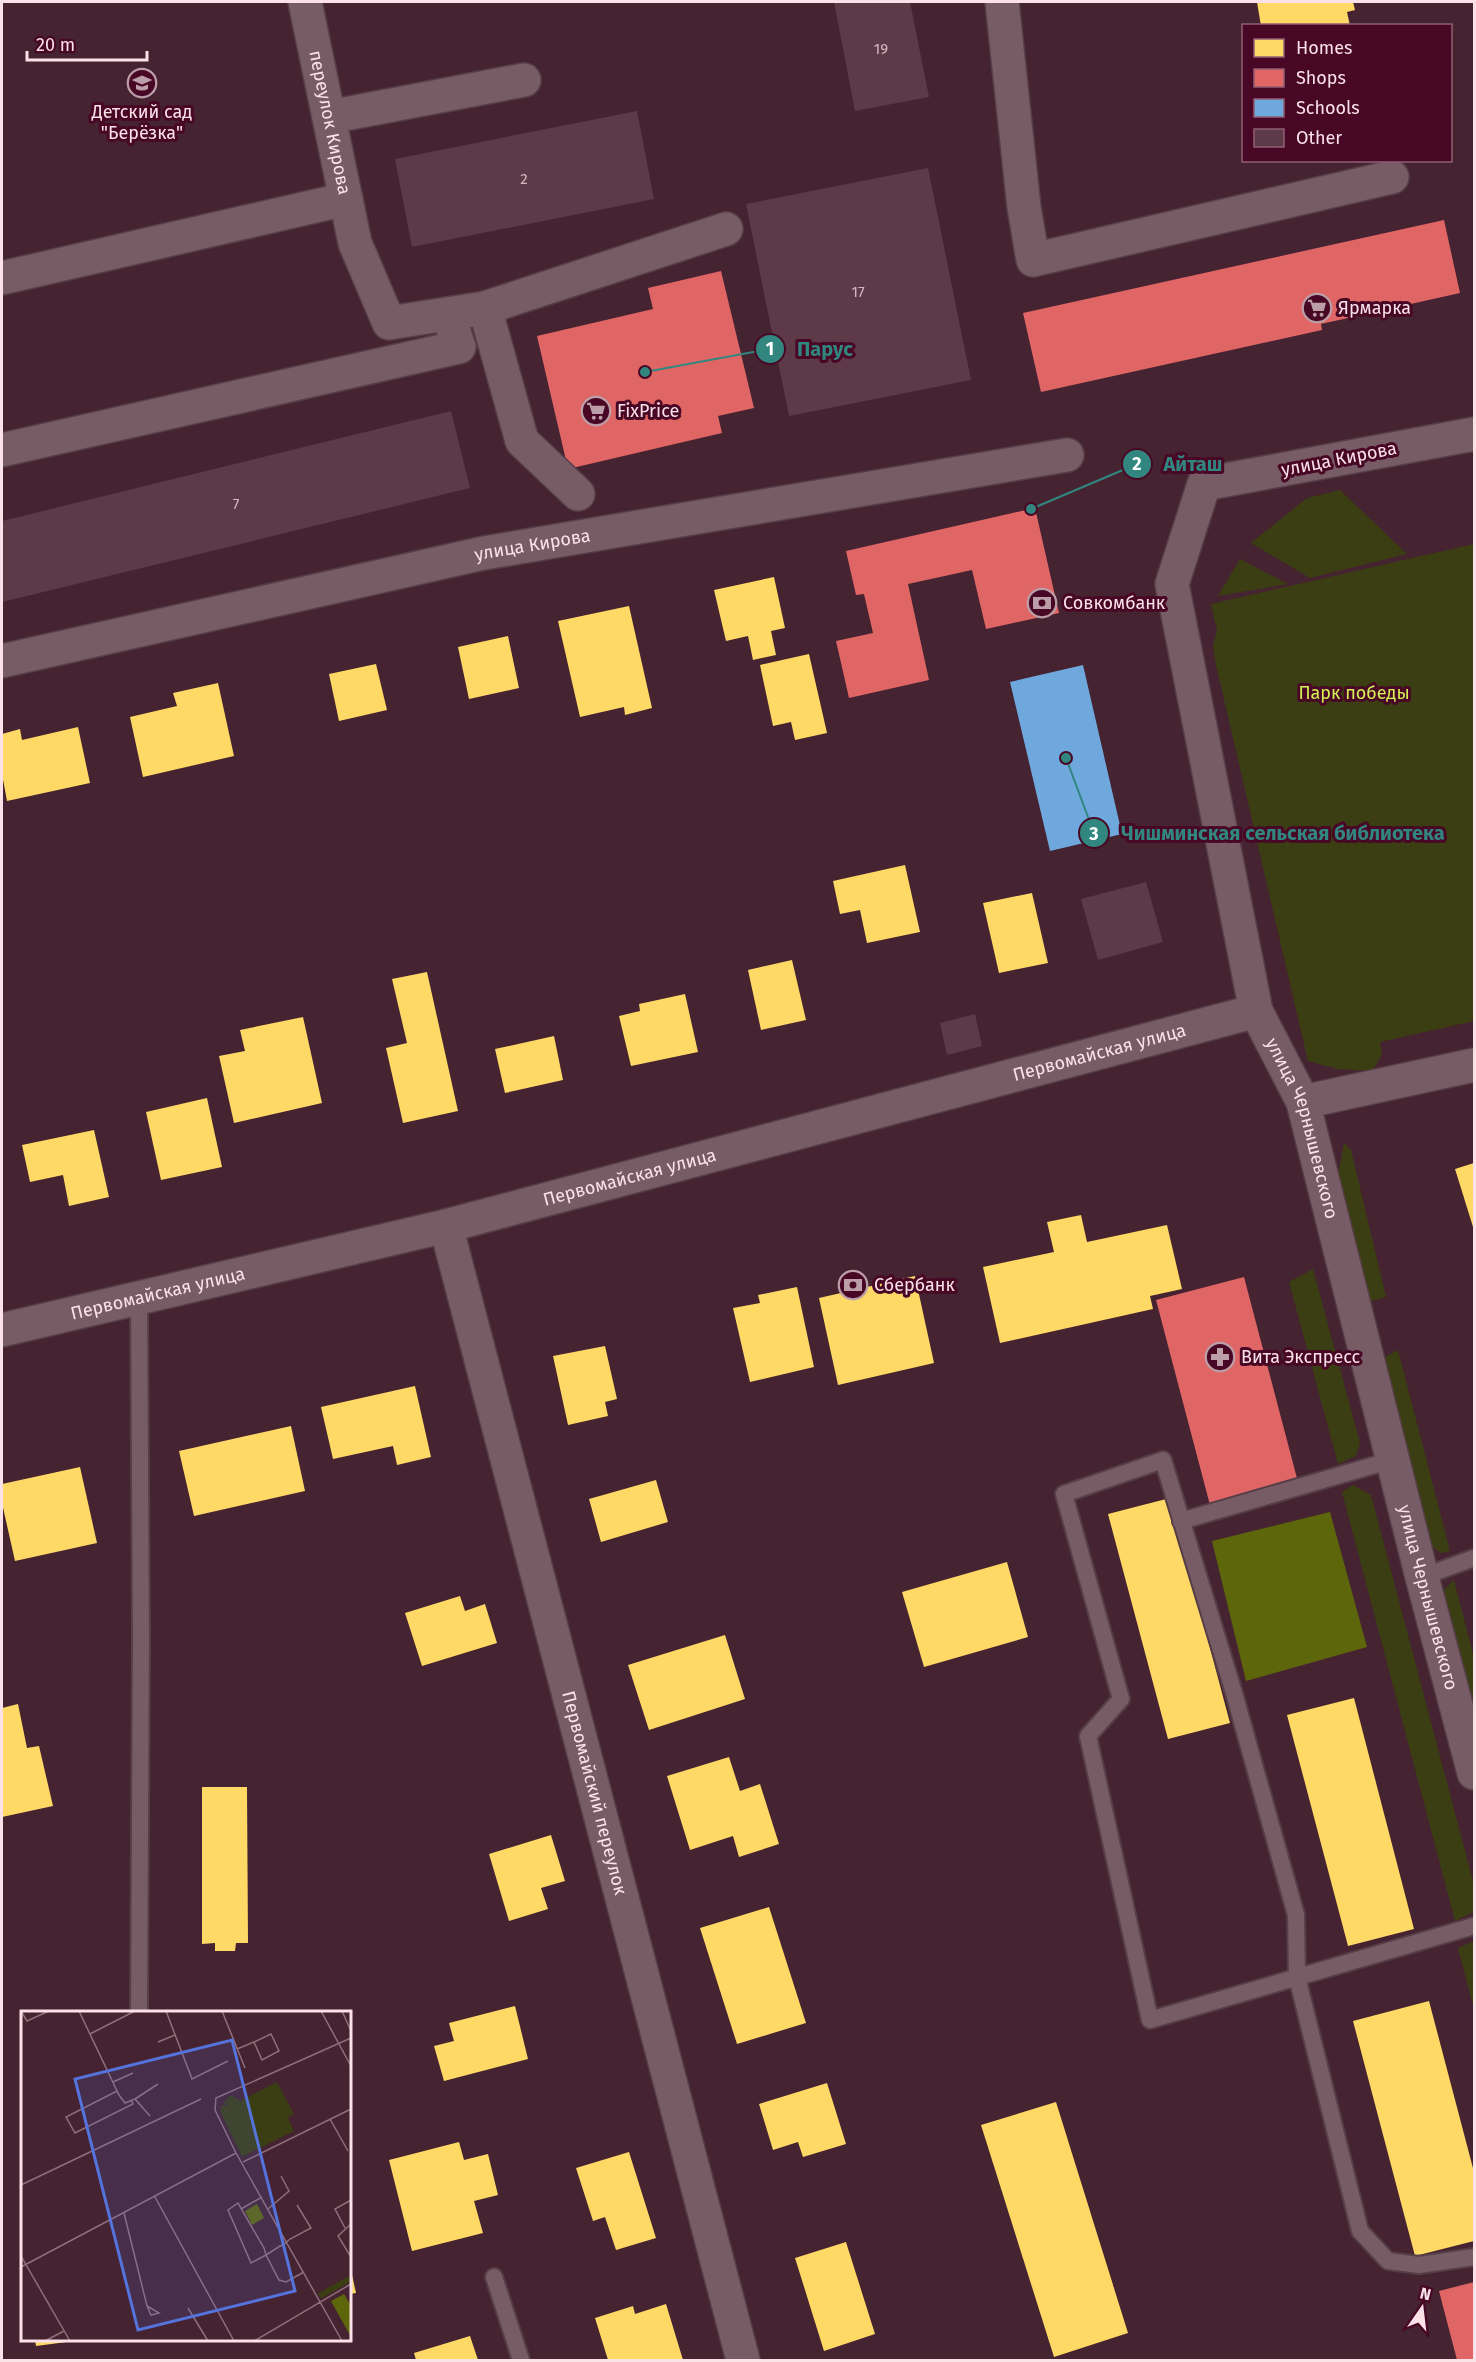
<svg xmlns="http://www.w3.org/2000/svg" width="1476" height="2362" font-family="'Fira Sans',sans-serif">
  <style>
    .green { fill: #3b3e12 }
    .forest { fill: #5d660b }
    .homes { fill: #ffd966 }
    .shops { fill: #e06666 }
    .schools { fill: #6fa8dc }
    .building { fill: #5e3a49 }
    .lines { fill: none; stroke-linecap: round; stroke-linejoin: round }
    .lane-casing { stroke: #563e47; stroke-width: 20 }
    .street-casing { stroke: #563e47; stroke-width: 36 }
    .lane { stroke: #775b65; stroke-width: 16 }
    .street { stroke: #775b65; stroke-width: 33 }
    .labels { text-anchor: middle; stroke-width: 6; stroke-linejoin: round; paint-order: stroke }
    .number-label { font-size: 15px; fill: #d4b7c0 }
    .poi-label { font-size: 18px; fill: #fbe1e8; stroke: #480825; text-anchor: start }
    .street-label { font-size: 18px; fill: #fbe1e8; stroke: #480825 }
    .park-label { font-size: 18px; fill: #d3ef53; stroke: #480825 }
    .inset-road { fill: none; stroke: #8e6f7a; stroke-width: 1.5 }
    .view { fill: #5473dc; fill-opacity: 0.15; stroke: #5473dc; stroke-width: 3 }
    .inset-edge { fill: none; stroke: #fbe1e8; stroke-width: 3 }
    .leader { fill: none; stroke: #328680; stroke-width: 2 }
    .callout-dot { fill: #328680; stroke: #480825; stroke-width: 2 }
    .mark-label { font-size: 18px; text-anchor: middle; font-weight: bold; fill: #fff }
    .callout-label { font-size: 20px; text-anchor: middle; font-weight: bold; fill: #328680; stroke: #480825; stroke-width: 6; stroke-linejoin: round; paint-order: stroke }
  </style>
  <rect width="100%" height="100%" fill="#452331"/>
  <g class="green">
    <polygon points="1340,490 1407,554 1310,578 1251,543 1307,498"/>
    <polygon points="1474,544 1474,1021 1380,1042 1382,1055 1372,1071 1338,1069 1308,1061 1216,665 1213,646 1217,630 1211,604"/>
    <polygon points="1240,559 1288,584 1218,596"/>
    <polygon points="1344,1143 1351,1150 1386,1297 1369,1302 1337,1181"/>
    <polygon points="1313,1269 1360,1443 1356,1456 1338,1464 1289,1282"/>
    <polygon points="1398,1350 1450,1551 1441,1553 1431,1546 1383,1358"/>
    <polygon points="1353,1485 1371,1495 1474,1885 1474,1912 1455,1921 1342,1492"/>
    <polygon points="1454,1580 1474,1658 1474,1718 1441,1592"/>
    <polygon points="1474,1941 1474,2009 1458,1948"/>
  </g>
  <polygon class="forest" points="1330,1512 1367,1647 1246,1681 1212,1541"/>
  <g class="homes">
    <polygon points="1257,2 1353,2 1355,10 1347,12 1350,26 1261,26"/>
    <polygon points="774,577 785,628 771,631 776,655 753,660 748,636 726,641 714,590"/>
    <polygon points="629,606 652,708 625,715 624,707 580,717 558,621"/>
    <polygon points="508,636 519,688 469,699 458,647"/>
    <polygon points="809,654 827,733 795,740 791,722 773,726 760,665"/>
    <polygon points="376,664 387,710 339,721 329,674"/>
    <polygon points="218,683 234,756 143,777 130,717 177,706 173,693"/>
    <polygon points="78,727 90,783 7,801 2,774 2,734 20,729 22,740"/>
    <polygon points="905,865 920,932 867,943 860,910 840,914 833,881"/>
    <polygon points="1032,893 1048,963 999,973 983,903"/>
    <polygon points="792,960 806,1020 761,1030 748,970"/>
    <polygon points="427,972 458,1111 403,1123 386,1048 407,1043 392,979"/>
    <polygon points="685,994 698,1052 631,1066 619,1016 640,1011 639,1004"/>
    <polygon points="303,1017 322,1103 234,1123 219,1056 245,1051 240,1030"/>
    <polygon points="554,1036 563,1080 505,1093 495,1049"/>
    <polygon points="207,1098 222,1167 161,1180 146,1112"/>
    <polygon points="94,1130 109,1197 69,1206 63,1175 30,1182 22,1145"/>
    <polygon points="1474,1163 1474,1230 1455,1169"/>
    <polygon points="1081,1215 1087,1242 1167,1225 1182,1289 1150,1296 1153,1309 1000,1343 983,1267 1054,1252 1047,1222"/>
    <polygon points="915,1276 934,1363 838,1385 819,1298"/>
    <polygon points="797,1287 814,1367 750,1382 733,1308 760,1303 758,1295"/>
    <polygon points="605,1346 617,1399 605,1402 608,1416 568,1425 553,1356"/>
    <polygon points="415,1386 431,1457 397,1465 393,1446 333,1459 321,1407"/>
    <polygon points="291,1426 305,1491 194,1516 179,1451"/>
    <polygon points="80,1467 97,1543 15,1561 2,1503 2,1484"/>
    <polygon points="656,1480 668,1522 601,1542 589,1499"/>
    <polygon points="1170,1498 1230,1723 1168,1739 1108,1514"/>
    <polygon points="1007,1562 1028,1637 924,1667 902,1592"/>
    <polygon points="460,1596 465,1611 485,1604 497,1643 422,1666 405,1613"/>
    <polygon points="725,1635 745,1699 649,1730 628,1665"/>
    <polygon points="1354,1698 1414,1929 1348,1946 1287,1715"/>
    <polygon points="18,1704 27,1748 39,1746 53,1806 2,1817 2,1708"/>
    <polygon points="729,1757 740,1791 760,1784 779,1844 739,1857 733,1836 690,1850 667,1776"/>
    <polygon points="202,1787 247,1787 248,1943 236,1943 235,1951 215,1951 215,1943 202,1944"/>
    <polygon points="551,1835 565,1881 541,1888 548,1909 509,1921 489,1854"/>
    <polygon points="769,1907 806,2023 737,2044 700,1928"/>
    <polygon points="1429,2001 1474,2172 1474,2241 1415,2256 1353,2021"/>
    <polygon points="515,2006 528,2059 444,2081 434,2046 454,2041 449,2023"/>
    <polygon points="827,2083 846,2144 803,2157 798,2142 773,2150 759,2104"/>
    <polygon points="1056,2102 1128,2333 1054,2357 981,2125"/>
    <polygon points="459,2142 464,2160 488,2154 498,2195 474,2201 483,2233 412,2251 389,2160"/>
    <polygon points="629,2152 656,2238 616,2250 605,2217 593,2221 576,2168"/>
    <polygon points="846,2242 875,2334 824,2351 795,2258"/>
    <polygon points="350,2266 356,2293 350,2294"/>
    <polygon points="666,2304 683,2360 608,2360 595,2318 633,2306 635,2314"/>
    <polygon points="470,2336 478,2360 416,2360 414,2353"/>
    <polygon points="35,2340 74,2340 74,2341 36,2346"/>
  </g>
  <g class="shops">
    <polygon points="1444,220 1460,293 1321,324 1322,330 1041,392 1023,313"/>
    <polygon points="721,271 754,408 718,416 722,433 568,469 537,336 653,309 648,288"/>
    <polygon points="1035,508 1059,613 986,629 972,570 908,584 929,680 849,698 836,641 873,633 864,594 856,595 846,551"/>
    <polygon points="1244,1277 1299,1486 1211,1509 1156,1300"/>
    <polygon points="1474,2282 1474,2360 1457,2360 1439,2291"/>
  </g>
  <polygon class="schools" points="1083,665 1122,834 1050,851 1010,682"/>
  <g class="building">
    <polygon points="834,2 910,2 929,97 855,111"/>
    <polygon points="637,111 654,199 412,247 395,159"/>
    <polygon points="928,168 971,380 789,416 746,204"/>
    <polygon points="451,411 470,488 2,602 2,521"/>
    <polygon points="1146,882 1163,942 1098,960 1081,899"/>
    <polygon points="975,1014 982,1046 947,1055 940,1023"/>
  </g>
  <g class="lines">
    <g class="lane-casing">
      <g id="lane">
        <polyline points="1181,1521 1392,1460"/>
        <polyline points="1422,1577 1474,1558"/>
        <polyline points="1474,1926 1150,2020 1088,1736 1121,1699 1064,1494 1163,1460 1234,1693 1296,1915 1297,1977 1360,2231 1388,2261 1419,2265 1474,2257"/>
        <polyline points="139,2012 141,1638 139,1298"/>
        <polyline points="494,2277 521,2360"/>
      </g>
    </g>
    <g class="street-casing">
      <g id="street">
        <path id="s1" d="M305 2 355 243 389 323 485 308 522 441 578 494"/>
        <polyline points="1002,2 1024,207 1033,260 1392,177"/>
        <polyline points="329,117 524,80"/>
        <polyline points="2,278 346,199"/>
        <polyline points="485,308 726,229"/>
        <path id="s2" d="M1474 434 1204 484 1172 584 1256 1011 1303 1102 1422 1577 1474 1773"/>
        <polyline points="2,450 459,347 448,314"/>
        <path id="s3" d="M2 661 484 553 1067 455"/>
        <polyline points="1303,1102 1474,1065"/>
        <path id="s4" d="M446 1226 743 2360"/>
        <path id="s5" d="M2 1330 446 1226 1256 1011"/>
      </g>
    </g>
    <use href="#lane" class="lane"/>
    <use href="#street" class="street"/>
  </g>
  <defs>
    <g id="school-ring" transform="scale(1.5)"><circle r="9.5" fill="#480825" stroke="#bb9ea8" stroke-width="1.5"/><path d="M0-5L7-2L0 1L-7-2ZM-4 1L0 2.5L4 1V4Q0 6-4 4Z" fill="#bb9ea8"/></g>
    <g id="supermarket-ring" transform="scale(1.5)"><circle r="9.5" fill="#480825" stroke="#bb9ea8" stroke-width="1.5"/><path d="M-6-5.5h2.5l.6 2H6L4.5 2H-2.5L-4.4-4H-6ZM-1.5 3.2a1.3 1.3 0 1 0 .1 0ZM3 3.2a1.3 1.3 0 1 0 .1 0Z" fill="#bb9ea8"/></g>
    <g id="bank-ring" transform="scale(1.5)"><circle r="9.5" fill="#480825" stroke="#bb9ea8" stroke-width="1.5"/><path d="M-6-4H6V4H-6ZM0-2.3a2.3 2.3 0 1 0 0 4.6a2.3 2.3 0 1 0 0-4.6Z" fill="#bb9ea8"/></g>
    <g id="pharmacy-ring" transform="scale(1.5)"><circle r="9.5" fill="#480825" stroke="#bb9ea8" stroke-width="1.5"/><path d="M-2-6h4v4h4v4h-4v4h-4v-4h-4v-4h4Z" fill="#bb9ea8"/></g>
  </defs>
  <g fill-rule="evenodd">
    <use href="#school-ring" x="142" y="83"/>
    <use href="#supermarket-ring" x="1317" y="308"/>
    <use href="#supermarket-ring" x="596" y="411"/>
    <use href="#bank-ring" x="1042" y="603"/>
    <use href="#bank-ring" x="853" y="1285"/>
    <use href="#pharmacy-ring" x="1220" y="1357"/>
  </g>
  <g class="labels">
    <g class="number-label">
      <text x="881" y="54">19</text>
      <text x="524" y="184">2</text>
      <text x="858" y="297">17</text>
      <text x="236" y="509">7</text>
    </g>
    <g class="poi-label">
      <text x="142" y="118" text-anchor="middle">Детский сад<tspan x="142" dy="21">"Берёзка"</tspan></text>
      <text x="1338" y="314">Ярмарка</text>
      <text x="617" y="417">FixPrice</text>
      <text x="1063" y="609">Совкомбанк</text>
      <text x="874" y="1291">Сбербанк</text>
      <text x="1241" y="1363">Вита Экспресс</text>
    </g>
    <g class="street-label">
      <text dy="6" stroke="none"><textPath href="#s1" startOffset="123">переулок Кирова</textPath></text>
      <text transform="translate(1339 459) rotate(-11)" y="6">улица Кирова</text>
      <text dy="6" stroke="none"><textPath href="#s3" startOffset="543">улица Кирова</textPath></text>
      <text dy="6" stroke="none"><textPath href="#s5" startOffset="1132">Первомайская улица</textPath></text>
      <text dy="6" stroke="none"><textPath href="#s2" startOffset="942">улица Чернышевского</textPath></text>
      <text dy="6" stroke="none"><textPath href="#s5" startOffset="646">Первомайская улица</textPath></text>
      <text dy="6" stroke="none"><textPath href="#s5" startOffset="160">Первомайская улица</textPath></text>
      <text dy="6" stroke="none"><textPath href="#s2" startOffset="1428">улица Чернышевского</textPath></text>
      <text dy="6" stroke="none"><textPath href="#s4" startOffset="586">Первомайский переулок</textPath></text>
    </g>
    <g class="park-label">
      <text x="1354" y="699">Парк победы</text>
    </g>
  </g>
  <g transform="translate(21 2011)">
    <rect width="330" height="330" fill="#452331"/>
    <path d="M256 71 273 103 267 107 273 120 221 146 199 100 201 94H208L202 92 210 84 219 90ZM328 265 329 271 301 287 296 283Z" fill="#3b3e12"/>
    <path d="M236 193 243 207 231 214 224 200ZM323 283 330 295V326L310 290Z" fill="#5d660b"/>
    <path class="inset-road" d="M0 0 6 10 28 0M58 0 98 84 104 92 114 88 129 105M145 0 171 68 207 50M201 0 224 57M300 0 330 55M321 0 330 20M69 23 114 0M137 31 154 24M216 38 233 31 250 23 258 40 241 49 233 31M92 71 112 62M96 80 45 106 54 122 112 93 110 89M114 88 137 73M309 108 327 140M222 151 330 98M0 174 180 88M134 186 213 330M276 194 290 217 269 228 262 234 259 235 245 244 230 252 207 199 217 192 243 237 245 244 258 269 265 271 283 261M220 198 241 186M247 198 268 180 260 165M103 202 126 295 130 304 138 302 126 295M330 213 317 225 330 246M324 217 314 198 330 189M0 245 49 330M0 256 215 142M167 297 187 330M24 330 43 320M233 330 330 273M321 330 215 142 194 99 195 87 330 27"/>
    <path class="view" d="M211 29 274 280 117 319 54 68Z"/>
    <rect width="330" height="330" class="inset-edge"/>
  </g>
  <path class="leader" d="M645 372L770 349M1031 509L1137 464M1066 758L1094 833"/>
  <g class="callout-dot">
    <circle cx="645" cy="372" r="6"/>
    <circle cx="1031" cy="509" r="6"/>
    <circle cx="1066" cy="758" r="6"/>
    <circle cx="770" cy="349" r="15"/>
    <circle cx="1137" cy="464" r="15"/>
    <circle cx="1094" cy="833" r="15"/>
  </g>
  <g class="mark-label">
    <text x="770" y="355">1</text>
    <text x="1137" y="470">2</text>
    <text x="1094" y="840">3</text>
  </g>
  <g class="callout-label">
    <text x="825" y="356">Парус</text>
    <text x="1193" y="471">Айташ</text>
    <text x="1283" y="840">Чишминская сельская библиотека</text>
  </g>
  <rect width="1476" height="2362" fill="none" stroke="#fbe1e8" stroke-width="6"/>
  <rect x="1242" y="24" width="210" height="138" fill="#480825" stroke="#905f73" stroke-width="1.5"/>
  <rect x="1254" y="39" width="30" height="18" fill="#ffd966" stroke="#905f73" stroke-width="1.5"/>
  <text x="1296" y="54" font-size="18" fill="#fbe1e8">Homes</text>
  <rect x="1254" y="69" width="30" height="18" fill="#e06666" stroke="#905f73" stroke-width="1.5"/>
  <text x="1296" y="84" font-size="18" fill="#fbe1e8">Shops</text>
  <rect x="1254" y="99" width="30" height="18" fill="#6fa8dc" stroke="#905f73" stroke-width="1.5"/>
  <text x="1296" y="114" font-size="18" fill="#fbe1e8">Schools</text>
  <rect x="1254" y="129" width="30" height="18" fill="#5e3a49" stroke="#905f73" stroke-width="1.5"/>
  <text x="1296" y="144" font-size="18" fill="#fbe1e8">Other</text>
  <g transform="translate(1422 2308) rotate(14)" stroke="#480825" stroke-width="4.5" paint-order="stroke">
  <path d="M0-4.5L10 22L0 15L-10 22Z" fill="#fbe1e8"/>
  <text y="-9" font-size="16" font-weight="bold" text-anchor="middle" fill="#fbe1e8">N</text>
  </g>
  <path d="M27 51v9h120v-9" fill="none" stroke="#fbe1e8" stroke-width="3"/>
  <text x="36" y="51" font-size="18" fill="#fbe1e8" stroke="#480825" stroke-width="4.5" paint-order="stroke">20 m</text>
</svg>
